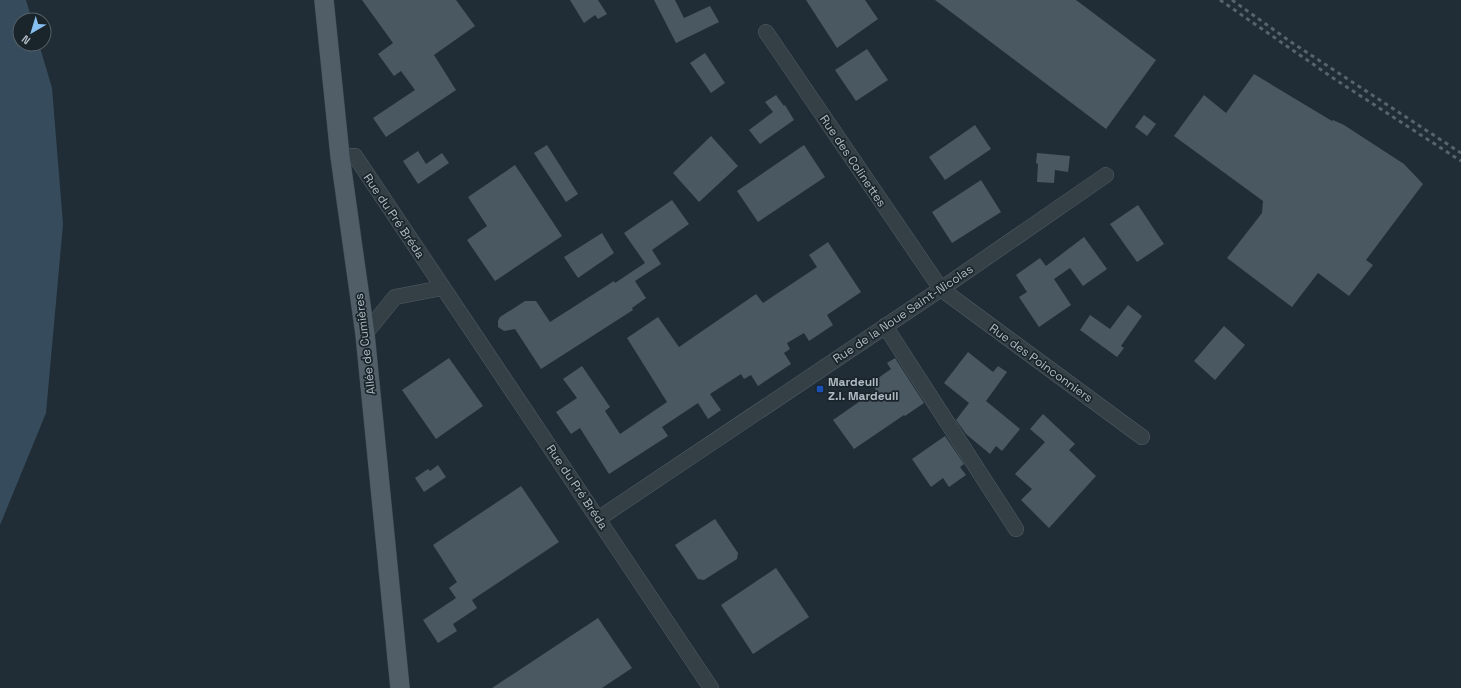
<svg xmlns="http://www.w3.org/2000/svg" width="1461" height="688" font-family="'Space Grotesk',sans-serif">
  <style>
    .water { fill: #364c5c }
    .building { fill: #495861 }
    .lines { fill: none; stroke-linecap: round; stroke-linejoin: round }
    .minor-casing { stroke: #525d64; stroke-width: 16 }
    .major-casing { stroke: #3e4850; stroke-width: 20 }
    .minor { stroke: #343f46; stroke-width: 15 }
    .major { stroke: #525e67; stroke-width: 19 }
    .rail { stroke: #57636d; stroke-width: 3; stroke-dasharray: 4 4; stroke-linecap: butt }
    .transit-dot { fill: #1a4fb4; stroke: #1a242b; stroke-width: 1.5 }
    .labels { text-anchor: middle; stroke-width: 3.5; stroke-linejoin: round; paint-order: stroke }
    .street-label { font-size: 12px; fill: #afbac3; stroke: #1a242b }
    .poi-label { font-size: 12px; font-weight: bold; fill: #afbac3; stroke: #1a242b; text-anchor: start }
  </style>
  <rect width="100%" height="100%" fill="#212d36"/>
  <polygon class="water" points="0,0 26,0 32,20 20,20 20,44 39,44 52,88 63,224 46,413 0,525"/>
  <g class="building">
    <polygon points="362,0 456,0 475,26 434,55 456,90 386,137 373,118 415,90 401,71 394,76 378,54 393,43"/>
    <polygon points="570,0 598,0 607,14 598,19 595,15 584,23"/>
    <polygon points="654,0 675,0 684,18 710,6 719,22 676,43"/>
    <polygon points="806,0 865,0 878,19 837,48"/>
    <polygon points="935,0 1076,0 1156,60 1106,129"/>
    <polygon points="867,49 888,80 856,101 835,70"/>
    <polygon points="705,53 725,83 711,93 690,63"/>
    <polygon points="1254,74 1332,121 1333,120 1344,125 1404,164 1423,184 1366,260 1373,265 1349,296 1318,273 1292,307 1227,258 1262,213 1263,201 1174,136 1204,95 1226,113"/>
    <polygon points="776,95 784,106 785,105 794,120 760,144 749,130 773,112 765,102"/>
    <polygon points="1144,115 1156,124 1147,136 1135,127"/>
    <polygon points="975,125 991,149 945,180 929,157"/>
    <polygon points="711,136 738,166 699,202 673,173"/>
    <polygon points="547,145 578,194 566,202 534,153"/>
    <polygon points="804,145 825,177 758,222 737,191"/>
    <polygon points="418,151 426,164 442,153 449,163 418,184 403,161"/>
    <polygon points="1037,153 1070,156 1068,172 1055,170 1054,183 1037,182 1038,164 1036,163"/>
    <polygon points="515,165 562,236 495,281 467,240 487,226 468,197"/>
    <polygon points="981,180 1001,212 952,243 932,212"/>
    <polygon points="672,200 689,224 652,250 661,264 635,281 646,298 632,308 633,310 541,369 515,329 504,331 498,327 498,321 500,317 525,301 536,301 550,322 614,281 615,283 645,263 624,233"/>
    <polygon points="1138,205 1164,244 1137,262 1110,224"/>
    <polygon points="602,233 614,253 578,278 564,257"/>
    <polygon points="1084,237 1107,269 1083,286 1070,268 1054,279 1071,305 1039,327 1019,297 1027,292 1016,275 1040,258 1046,266"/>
    <polygon points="828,242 861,292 827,315 833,325 809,341 804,333 787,343 790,349 784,353 791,364 758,386 751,375 744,379 741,374 710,394 721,410 708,419 698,403 662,427 668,436 609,474 580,428 571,434 556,412 577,398 563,379 582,366 610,407 605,411 620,434 667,402 627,338 658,317 679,347 756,294 763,303 817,267 809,255"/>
    <polygon points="1128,305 1142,316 1121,346 1124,348 1117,357 1080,330 1090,315 1110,329"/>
    <polygon points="1224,326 1245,345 1215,380 1194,361"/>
    <polygon points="968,352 993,372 998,366 1007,372 986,401 1020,429 1002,451 996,446 990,454 966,434 956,420 969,403 944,383"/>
    <polygon points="449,358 483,406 436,439 402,390"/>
    <polygon points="895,358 924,403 905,416 904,415 854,449 833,420 876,390 871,383 891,369 887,363"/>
    <polygon points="1043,414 1075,444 1069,450 1096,476 1049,528 1021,500 1032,489 1015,474 1045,442 1030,429"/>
    <polygon points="945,436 964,464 960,467 966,475 949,487 943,478 931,487 912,459"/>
    <polygon points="438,465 446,477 424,492 415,478 428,469 430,471"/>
    <polygon points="521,486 559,542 472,600 477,608 453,624 457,631 438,643 423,620 456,598 449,588 457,582 433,545"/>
    <polygon points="715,519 738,553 737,559 704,580 698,579 675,545"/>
    <polygon points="776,568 809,617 753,654 721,605"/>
    <polygon points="598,618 632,668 602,688 492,688"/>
  </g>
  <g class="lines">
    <g class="minor-casing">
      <g id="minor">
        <polyline points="766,32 941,289 1142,437"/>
        <polyline points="340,156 355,156 711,688"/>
        <polyline points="885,326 1016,529"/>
        <polyline points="365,334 395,297 442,288"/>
        <polyline points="598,519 941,289 1106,175"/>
      </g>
    </g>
    <g class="major-casing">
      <polyline id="major" points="324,0 340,156 365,334 400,688"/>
    </g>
    <use href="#minor" class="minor"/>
    <use href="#major" class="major"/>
    <g class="rail">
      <polyline points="1220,0 1336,80 1461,161"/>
      <polyline points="1232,0 1291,42 1461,153"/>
    </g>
  </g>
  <rect class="transit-dot" x="816" y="385" width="8" height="8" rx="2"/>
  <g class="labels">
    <g class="street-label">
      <text transform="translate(853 161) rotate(56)" y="4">Rue des Colinettes</text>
      <text transform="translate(394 216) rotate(56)" y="4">Rue du Pré Bréda</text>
      <text transform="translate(903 314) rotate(-34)" y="4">Rue de la Noue Saint-Nicolas</text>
      <text transform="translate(365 344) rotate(-97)" y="4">Allée de Cumières</text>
      <text transform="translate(1041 363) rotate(36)" y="4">Rue des Poinconniers</text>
      <text transform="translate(577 487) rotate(56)" y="4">Rue du Pré Bréda</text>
    </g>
    <g class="poi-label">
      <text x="828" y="386">Mardeuil<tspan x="828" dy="14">Z.I. Mardeuil</tspan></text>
    </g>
  </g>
  <g transform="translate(32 32) rotate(218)"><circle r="19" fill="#1a242b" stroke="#566068"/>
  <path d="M0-3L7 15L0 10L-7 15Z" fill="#86c0f1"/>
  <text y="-6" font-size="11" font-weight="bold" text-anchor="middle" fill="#afbac3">N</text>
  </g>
</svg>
